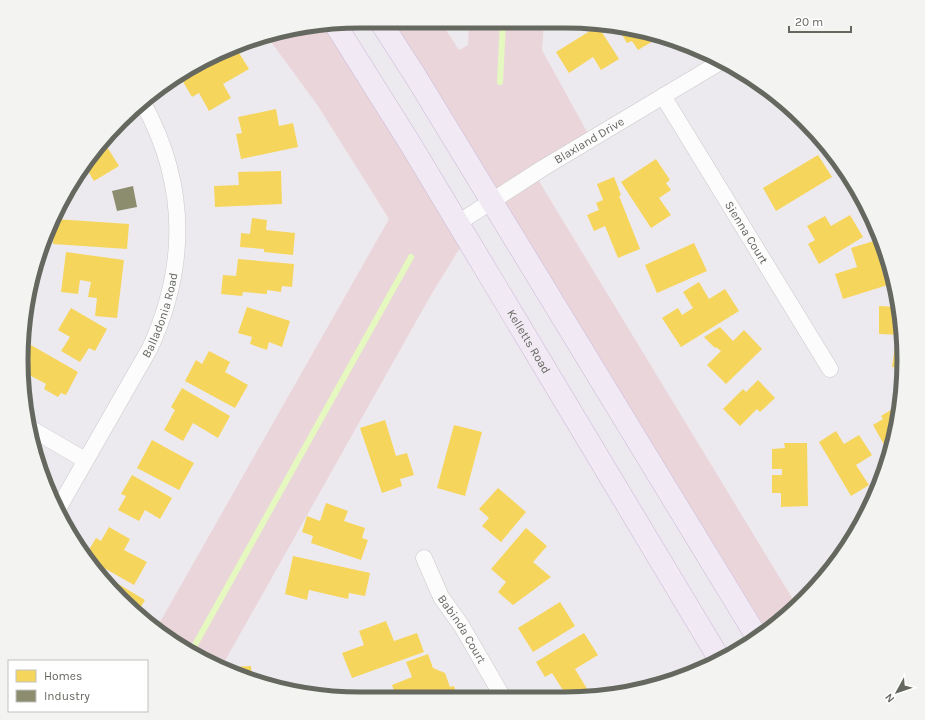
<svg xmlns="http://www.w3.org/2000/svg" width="925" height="720" font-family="Karla,sans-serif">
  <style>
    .green { fill: #ead6da }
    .homes { fill: #f6d55c }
    .industry { fill: #8c8c6e }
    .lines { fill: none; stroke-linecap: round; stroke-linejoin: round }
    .stream { stroke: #e5f8bf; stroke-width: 6 }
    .minor-casing { stroke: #c9c8c8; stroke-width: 17 }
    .primary-casing { stroke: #cbb8d6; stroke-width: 23 }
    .minor { stroke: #fcfcfd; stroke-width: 16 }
    .primary { stroke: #f1e9f4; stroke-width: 22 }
    .labels { text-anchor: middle; stroke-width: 4; stroke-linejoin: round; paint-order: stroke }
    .street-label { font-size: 12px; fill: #64685f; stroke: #fff }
    .rim { fill: none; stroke: #64685f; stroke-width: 5 }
  </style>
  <rect width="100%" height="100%" fill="#edeaef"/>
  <g class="green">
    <polygon points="380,21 440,21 459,50 468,45 469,21 544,22 542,50 591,139 534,173 797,606 789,615 757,637"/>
    <polygon points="335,24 466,238 431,295 221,668 171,642 156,629 389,219 318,106 266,35 272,33"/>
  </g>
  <g class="homes">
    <polygon points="598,26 619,59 601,70 593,57 569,73 556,52"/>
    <polygon points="618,28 659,36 660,37 638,50 632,41 627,43"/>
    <polygon points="236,48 249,69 223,84 231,98 209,111 199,93 192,97 182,80"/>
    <polygon points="781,100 788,105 794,112 790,115"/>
    <polygon points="276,109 279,126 293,123 298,147 241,159 236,134 242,133 238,117"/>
    <polygon points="104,142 119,166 94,181 86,168 81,171"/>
    <polygon points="818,155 832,177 776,211 763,188"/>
    <polygon points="656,159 670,180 666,183 671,190 659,198 671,215 651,228 621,182"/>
    <polygon points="281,171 282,204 215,207 214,186 239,185 238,172"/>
    <polygon points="614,177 621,195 619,196 640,249 618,258 605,226 594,231 587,215 599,210 596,203 603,200 597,184"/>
    <polygon points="850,215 863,237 819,264 808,244 815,240 807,226 825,216 831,226"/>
    <polygon points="252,218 267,220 266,230 295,233 293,255 264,252 264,249 240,247 241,233 250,234"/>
    <polygon points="55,219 129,224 127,249 53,244"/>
    <polygon points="877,240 891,284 843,299 835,274 857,267 851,248"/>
    <polygon points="694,243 707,271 657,293 645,265"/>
    <polygon points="66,252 124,260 117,318 95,316 97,298 88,297 91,282 80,280 78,294 61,292"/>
    <polygon points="238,259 294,264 292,287 282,286 281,292 267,290 267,294 243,292 242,296 221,294 223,275 236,276"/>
    <polygon points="699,282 709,299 725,289 739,311 681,347 662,318 678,308 682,315 693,308 683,292"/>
    <polygon points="879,306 899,307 902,335 879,334"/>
    <polygon points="247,307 290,321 282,347 269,342 267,350 250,344 252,337 238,333"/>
    <polygon points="71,308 107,329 95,351 89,348 80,362 61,351 70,337 58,330"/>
    <polygon points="720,327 733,341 744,330 762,349 726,384 707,365 721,351 716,347 715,348 704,337"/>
    <polygon points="24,341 78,372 66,395 61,393 58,397 44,389 46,384 22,371 21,360"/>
    <polygon points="895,346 902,347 903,368 892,367"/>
    <polygon points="209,351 230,362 225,372 248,385 235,408 185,381 196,360 202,364"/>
    <polygon points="758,380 775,398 760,412 757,409 740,426 723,409 743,389 746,392"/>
    <polygon points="182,388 230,416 218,438 193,423 183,441 164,430 175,410 171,407"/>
    <polygon points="899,405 893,443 886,448 873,425 883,419 881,416"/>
    <polygon points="385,420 396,456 407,453 414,475 400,479 402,486 382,493 360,428"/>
    <polygon points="454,425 482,432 465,496 437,488"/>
    <polygon points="836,431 844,444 859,435 872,455 856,465 869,485 851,496 819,442"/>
    <polygon points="152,440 194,463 179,490 137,468"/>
    <polygon points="784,443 807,443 808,506 781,507 781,493 772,493 772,475 782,475 782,469 772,469 772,449 785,448"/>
    <polygon points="132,475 172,498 160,519 145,510 139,521 118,510 126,496 121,494"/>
    <polygon points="498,488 526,512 501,542 482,526 489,518 479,509"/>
    <polygon points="326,503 348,511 344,521 365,528 362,538 368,540 361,560 311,543 313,536 302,532 307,516 320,521"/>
    <polygon points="109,527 130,539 124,550 147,562 134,585 90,560 86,555 96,538 101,541"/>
    <polygon points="526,528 547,546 533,562 551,577 513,605 498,592 506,582 491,569"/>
    <polygon points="293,556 370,573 365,596 349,593 348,599 309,590 307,600 285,594"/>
    <polygon points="100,573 145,600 137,613 120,600"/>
    <polygon points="560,602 575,626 533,652 518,628"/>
    <polygon points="386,621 394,641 417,633 424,652 352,678 342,653 364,645 359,631"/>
    <polygon points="584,633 598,655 575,669 589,692 578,698 568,698 552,673 545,677 536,662"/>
    <polygon points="428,654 433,668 445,673 450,687 454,686 458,699 388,699 396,696 392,685 412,677 406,662"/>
    <polygon points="251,666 252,680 231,673 230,667"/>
  </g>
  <polygon class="industry" points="133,186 137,207 117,211 112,191"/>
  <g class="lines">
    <g class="stream">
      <polyline points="500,82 503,21"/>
      <polyline points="191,652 411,257"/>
    </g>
    <g class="minor-casing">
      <g id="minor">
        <path id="s1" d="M663 96 830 369"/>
        <path id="s2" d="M458 223 543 168 722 61"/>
        <polyline points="30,428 85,460"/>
        <path id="s3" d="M58 509 150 348C188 265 187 183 143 103"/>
        <path id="s4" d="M424 558 441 597 461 625 504 699"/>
      </g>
    </g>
    <g class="primary-casing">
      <g id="primary">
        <polyline points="380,21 416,77 757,637"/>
        <path id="s5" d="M335 24 411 145 720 660"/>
      </g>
    </g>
    <use href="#minor" class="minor"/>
    <use href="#primary" class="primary"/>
  </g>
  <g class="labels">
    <g class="street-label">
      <text dy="4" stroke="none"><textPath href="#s2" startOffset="155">Blaxland Drive</textPath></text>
      <text dy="4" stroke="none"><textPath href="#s1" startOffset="160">Sienna Court</textPath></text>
      <text dy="4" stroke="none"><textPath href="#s3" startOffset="220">Balladonia Road</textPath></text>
      <text dy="4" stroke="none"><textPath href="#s5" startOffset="372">Kelletts Road</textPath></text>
      <text dy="4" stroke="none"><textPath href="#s4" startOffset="81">Babinda Court</textPath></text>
    </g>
  </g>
  <path d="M0 0H925V720H0ZM360 28H565A332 332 0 0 1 897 360V360A332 332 0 0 1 565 692H360A332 332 0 0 1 28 360V360A332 332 0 0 1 360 28Z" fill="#f3f3f2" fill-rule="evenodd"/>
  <path class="rim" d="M360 28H565A332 332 0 0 1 897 360V360A332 332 0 0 1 565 692H360A332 332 0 0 1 28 360V360A332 332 0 0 1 360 28Z"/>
  <rect x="8" y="660" width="140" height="52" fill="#ffffff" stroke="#c1c3bf"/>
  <rect x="16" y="670" width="20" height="12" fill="#f6d55c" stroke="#c1c3bf"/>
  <text x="44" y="680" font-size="12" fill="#64685f">Homes</text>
  <rect x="16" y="690" width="20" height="12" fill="#8c8c6e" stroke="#c1c3bf"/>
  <text x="44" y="700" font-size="12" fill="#64685f">Industry</text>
  <g transform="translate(897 692) rotate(230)" stroke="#ffffff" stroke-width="3" paint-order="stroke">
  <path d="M0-3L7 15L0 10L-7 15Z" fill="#64685f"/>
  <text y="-6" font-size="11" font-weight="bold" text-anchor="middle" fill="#64685f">N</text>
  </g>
  <path d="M789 26v6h62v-6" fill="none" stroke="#64685f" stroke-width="2"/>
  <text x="795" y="26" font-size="12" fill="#64685f" stroke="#ffffff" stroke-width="3" paint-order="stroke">20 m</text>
</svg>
